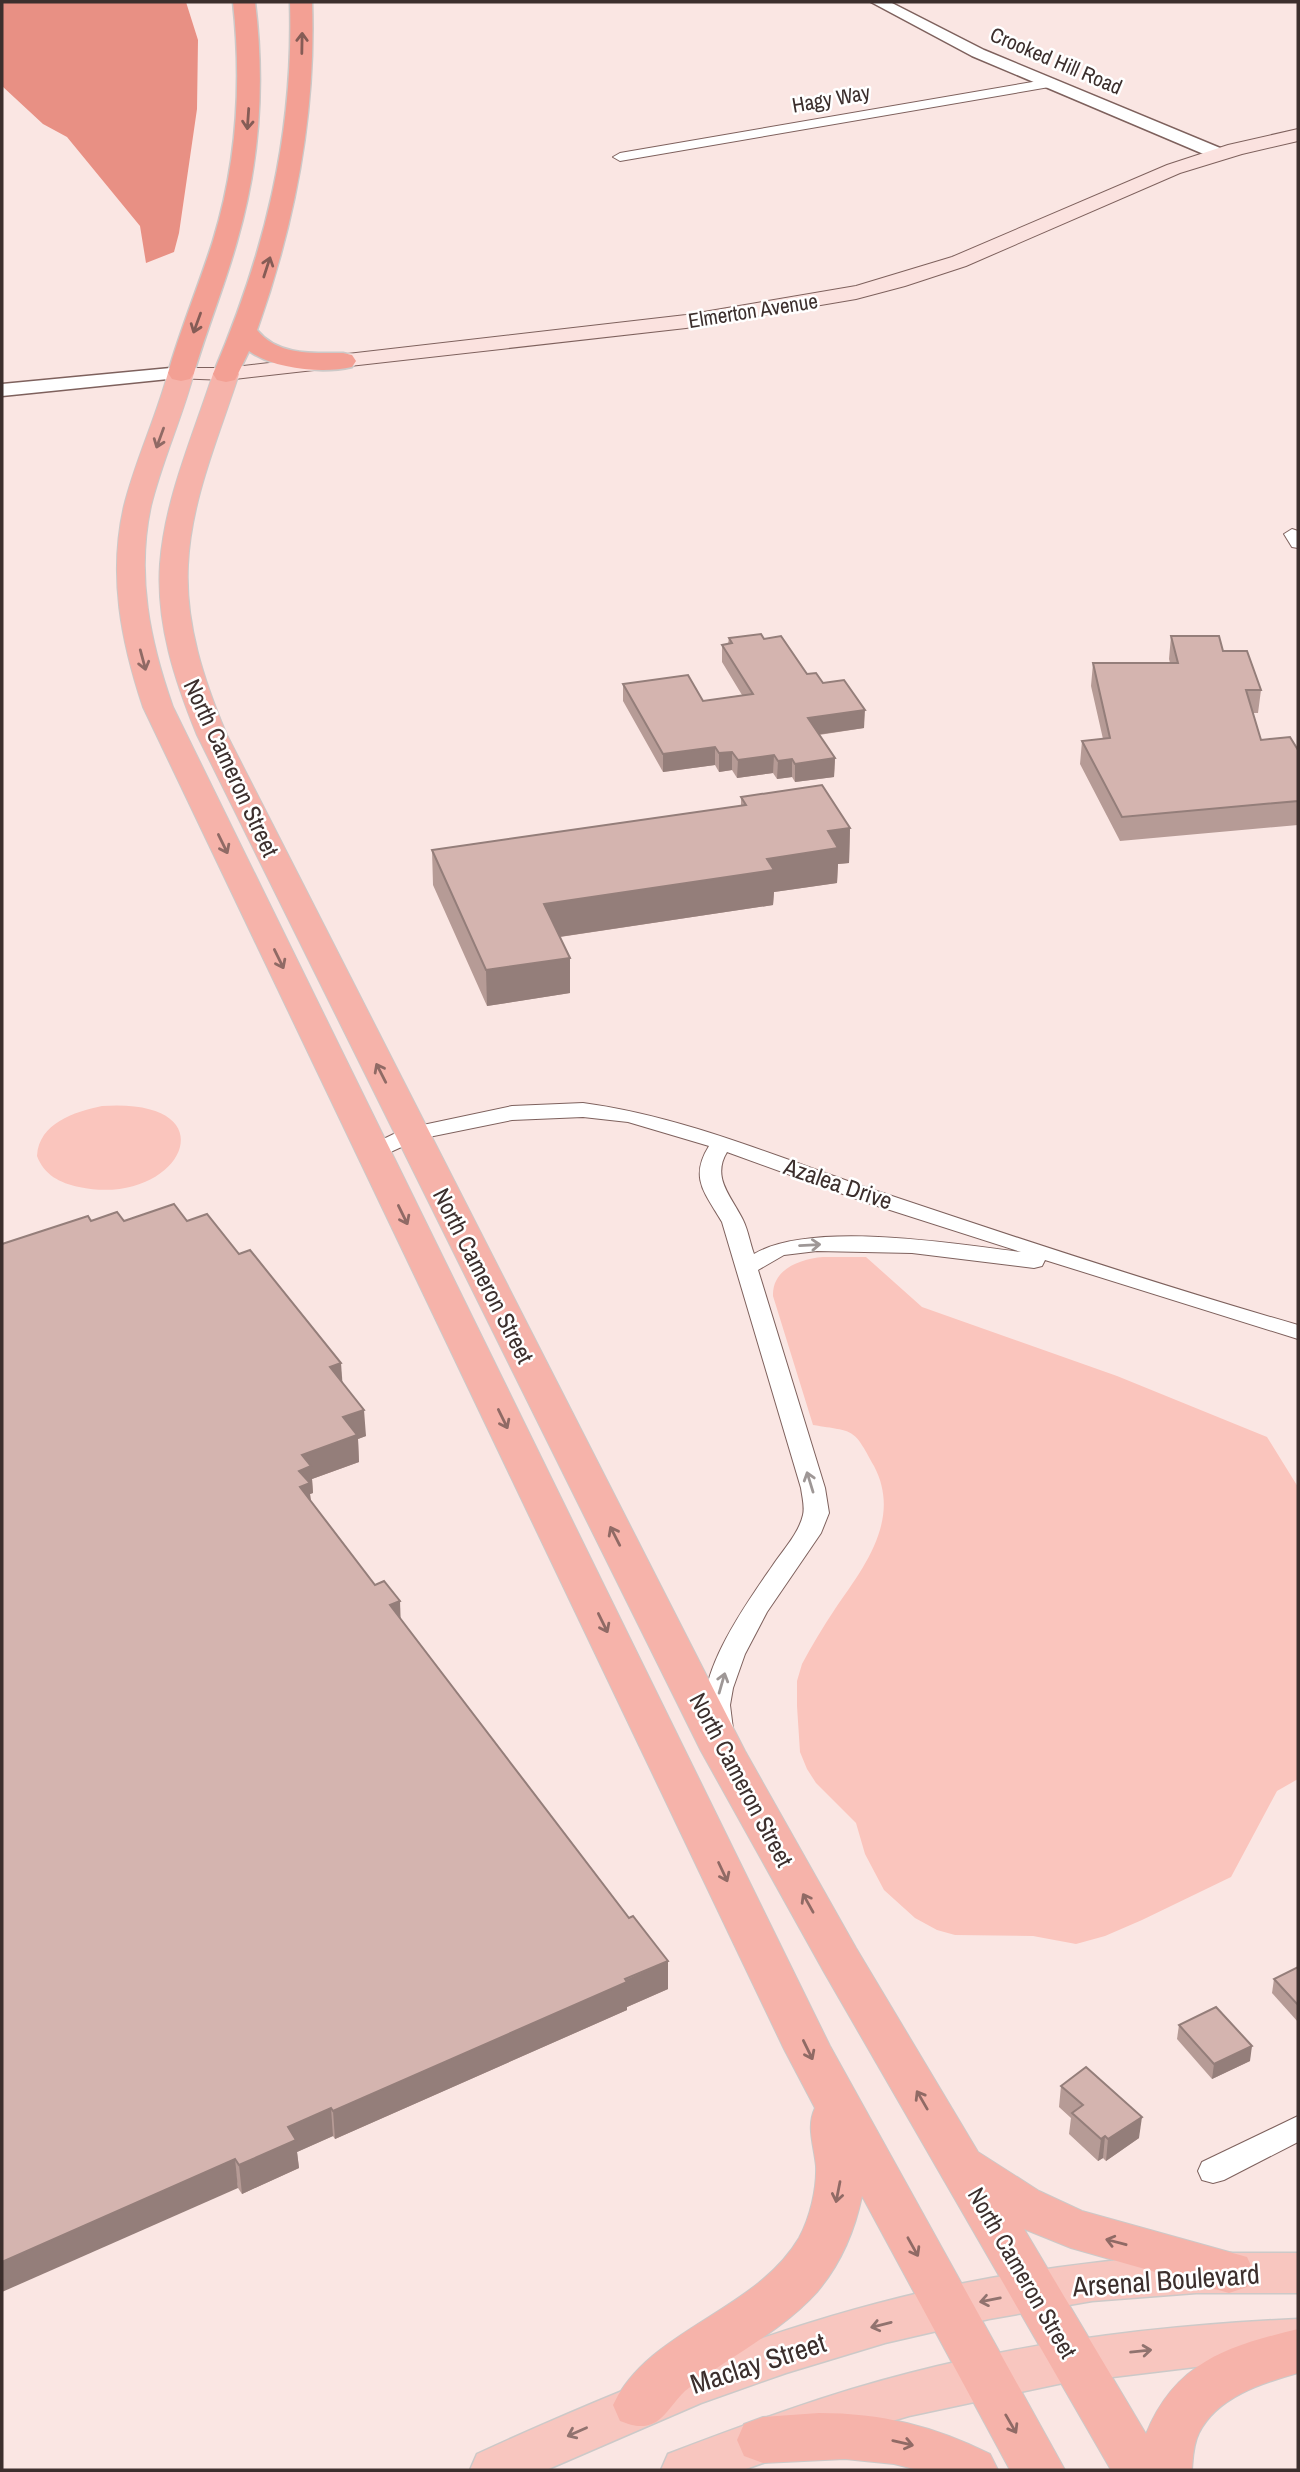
<svg xmlns="http://www.w3.org/2000/svg" width="1300" height="2472" font-family="'Archivo Narrow',sans-serif">
  <style>
    .green { fill: #fac5bd }
    .forest { fill: #e89084 }
    .lines { fill: none; stroke-linecap: round; stroke-linejoin: round }
    .minor-casing { stroke: #7e615d; stroke-width: 2 }
    .tertiary-casing { stroke: #7e615d; stroke-width: 3 }
    .secondary-casing { stroke: #7e615d; stroke-width: 2 }
    .primary-casing { stroke: #ccc9c8; stroke-width: 3 }
    .trunk-casing { stroke: #ccc9c8; stroke-width: 2 }
    .motorway-casing { stroke: #ccc9c8; stroke-width: 3 }
    .minor { fill: #fff; fill-rule: evenodd }
    .tertiary { fill: #fff; fill-rule: evenodd }
    .secondary { fill: #fbe2df; fill-rule: evenodd }
    .primary { fill: #f8c6bf; fill-rule: evenodd }
    .trunk { fill: #f6b3aa; fill-rule: evenodd }
    .motorway { fill: #f3a094; fill-rule: evenodd }
    .wall { fill: #b69b96 }
    .shaded-wall { fill: #947e7a }
    .building { fill: #d4b4af; stroke: #947e7a; stroke-width: 2 }
    .oneway { stroke: #855c56 }
    .oneway2 { stroke: #906a65 }
    .oneway3 { stroke: #9e9796 }
    .oneway4 { stroke: #91736f }
    .labels { text-anchor: middle; stroke-width: 5; stroke-linejoin: round; paint-order: stroke }
    .far-street-label { font-size: 21px; fill: #3c2f2d; stroke: #fff }
    .street-label { font-size: 24px; fill: #3c2f2d; stroke: #fff }
    .near-street-label { font-size: 28px; fill: #3c2f2d; stroke: #fff }
  </style>
  <rect width="100%" height="100%" fill="#fae6e3"/>
  <g class="green">
    <path d="M102 1106C235 1097 181 1209 79 1187 60 1183 44 1175 37 1156 39 1123 74 1112 102 1106Z"/>
    <path d="M823 1257H866L922 1307 1117 1376 1267 1437 1298 1487V1779L1277 1791 1231 1877 1142 1920 1105 1936 1076 1944 1033 1936 955 1935 937 1930 915 1918 884 1890 865 1854 856 1823 816 1783 807 1769 800 1752 797 1706V1681L802 1664C812 1645 823 1627 835 1609 864 1567 902 1519 874 1466 853 1427 855 1432 813 1425L773 1296C772 1269 800 1259 823 1257Z"/>
  </g>
  <polygon class="forest" points="2,2 186,2 198,40 197,109 179,233 174,252 146,263 140,226 67,137 43,124 2,86"/>
  <g class="lines">
    <g class="minor-casing">
      <g id="minor">
        <polygon points="1050,79 1055,80 1055,86 620,161 613,157 620,153"/>
        <polygon points="1292,529 1298,531 1298,548 1292,547 1284,534"/>
        <path d="M583 1103C687 1117 784 1160 883 1193 1020 1239 1159 1285 1298 1325V1339L1045 1260 1042 1266 1034 1268 912 1253 817 1251 784 1255 758 1270 825 1488 829 1513 821 1533 767 1612 745 1654 733 1688 730 1705 733 1729 729 1736 720 1739 711 1736C683 1689 747 1603 773 1565 783 1550 799 1533 803 1515 805 1507 802 1496 801 1488L722 1222C705 1193 689 1178 709 1146L628 1122 583 1117 512 1120 419 1139 373 1160 365 1158 362 1153 365 1148 404 1129 512 1106ZM727 1152 865 1202 1021 1252C954 1244 812 1220 754 1254 750 1243 748 1230 743 1220 732 1197 711 1178 727 1152Z"/>
        <polygon points="1298,2116 1298,2142 1224,2180 1213,2183 1202,2180 1198,2171 1202,2162"/>
      </g>
    </g>
    <g class="tertiary-casing">
      <g id="tertiary">
        <polygon points="871,2 890,2 984,50 1225,150 1227,154 1219,159 1213,158 972,56"/>
        <polygon points="181,367 191,373 188,377 2,396 2,384"/>
      </g>
    </g>
    <g class="secondary-casing">
      <polygon id="secondary" points="1298,129 1298,141 1242,154 1180,173 966,266 905,286 856,299 686,328 226,380 173,378 170,373 173,368 226,368 686,315 856,286 952,257 1167,165 1228,145"/>
    </g>
    <g class="primary-casing">
      <g id="primary">
        <path d="M1196 2253H1298V2293H1196L1092 2301 989 2319 885 2343 786 2373 701 2403 546 2470H470L477 2454C641 2379 813 2310 991 2278 1059 2266 1127 2258 1196 2253Z"/>
        <path d="M1298 2319V2361L1220 2364 1063 2383 909 2416 834 2438 743 2470H661L668 2454C747 2424 827 2394 910 2373 1037 2340 1167 2325 1298 2319Z"/>
      </g>
    </g>
    <g class="trunk-casing">
      <g id="trunk">
        <path d="M181 365 190 368 194 373C182 418 162 461 151 506 136 575 150 642 173 707L830 2046 1065 2470H1010L862 2196C855 2230 840 2265 817 2292 780 2333 728 2357 685 2391 675 2400 667 2415 656 2422 642 2429 634 2426 620 2421L613 2405C649 2329 755 2312 799 2238 810 2218 817 2188 816 2166 814 2145 806 2127 815 2108L784 2049 143 707C121 641 108 575 124 506 135 461 156 418 168 373L172 368Z"/>
        <path d="M226 366 235 369 239 374C219 436 191 499 188 565 185 624 204 681 227 735L745 1751 856 1948 978 2152 1039 2191 1082 2211 1247 2257 1254 2272 1247 2287 1229 2293 1071 2248 1024 2229 1146 2434C1175 2362 1228 2346 1298 2329V2373C1262 2383 1217 2397 1199 2433 1193 2445 1193 2458 1192 2470H1111L824 1972 701 1751 197 735C175 681 156 624 160 564 165 498 193 436 213 374L217 369Z"/>
        <path d="M819 2413C881 2413 934 2426 990 2454L998 2470H918L894 2464 845 2459 763 2463 744 2456 737 2440 744 2424 763 2417Z"/>
      </g>
    </g>
    <g class="motorway-casing">
      <g id="motorway">
        <path d="M233 2H255C265 83 260 162 237 241 225 285 207 328 194 373L190 379 181 381 172 379 168 373C181 328 199 285 213 241 237 163 242 83 233 2Z"/>
        <path d="M290 2H312C316 116 295 223 257 330 278 356 313 353 343 353L352 355 356 361 352 367C322 374 274 369 249 351L235 380 226 382 217 380 213 374C265 252 294 136 290 2Z"/>
      </g>
    </g>
    <use href="#minor" class="minor"/>
    <use href="#tertiary" class="tertiary"/>
    <use href="#secondary" class="secondary"/>
    <use href="#primary" class="primary"/>
    <use href="#trunk" class="trunk"/>
    <use href="#motorway" class="motorway"/>
  </g>
  <g class="wall">
    <polygon points="1171,636 1223,651 1261,690 1258,713 1253,713 1261,740 1298,750 1298,825 1120,841 1080,764 1082,741 1103,739 1091,686 1093,663 1170,663 1169,659"/>
    <polygon points="729,638 764,639 807,674 823,683 864,728 819,735 835,758 834,777 795,782 792,777 777,779 773,773 737,778 732,770 719,772 715,765 663,772 623,701 623,684 703,701 742,695 722,662 722,645 728,644"/>
    <polygon points="741,797 850,828 849,863 838,864 837,883 774,892 773,905 560,937 570,993 487,1006 433,885 432,850 741,806"/>
    <polygon points="91,1221 187,1221 343,1383 366,1436 358,1439 359,1462 312,1479 313,1493 310,1494 311,1501 629,1918 668,1961 668,1989 627,2007 627,2010 335,2139 333,2136 297,2152 299,2168 242,2194 238,2188"/>
    <polygon points="1298,1967 1298,2022 1272,1993 1274,1979"/>
    <polygon points="1179,2025 1250,2061 1212,2079 1177,2039"/>
    <polygon points="1061,2086 1139,2138 1106,2161 1103,2158 1098,2161 1069,2134 1071,2118 1059,2107"/>
  </g>
  <g class="shaded-wall">
    <polygon points="865,710 864,728 808,736 808,718"/>
    <polygon points="715,747 715,765 663,772 663,754"/>
    <polygon points="732,752 732,770 719,772 719,753"/>
    <polygon points="774,755 773,773 737,778 738,760"/>
    <polygon points="835,758 834,777 795,782 795,764"/>
    <polygon points="792,759 792,777 777,779 778,761"/>
    <polygon points="850,828 849,863 838,864 837,883 774,892 773,905 545,939 544,904 767,859 828,831"/>
    <polygon points="570,958 570,993 487,1006 486,970"/>
    <polygon points="341,1363 343,1390 330,1367"/>
    <polygon points="364,1410 366,1436 358,1439 359,1462 312,1479 313,1493 310,1494 312,1511 302,1514 299,1471 302,1455 343,1417"/>
    <polygon points="400,1601 401,1629 390,1605"/>
    <polygon points="668,1961 668,1989 627,2007 627,2010 335,2139 333,2111"/>
    <polygon points="1252,2046 1250,2061 1212,2079 1214,2064"/>
    <polygon points="331,2108 333,2136 297,2152 299,2168 242,2194 239,2165 288,2127"/>
    <polygon points="1142,2117 1139,2138 1106,2161 1108,2139"/>
    <polygon points="1105,2136 1103,2158 1098,2161 1101,2139"/>
    <polygon points="235,2159 238,2188 2,2292 2,2262"/>
  </g>
  <g class="building">
    <polygon points="761,634 764,639 781,636 807,674 816,673 823,683 844,680 865,710 808,718 835,758 795,764 792,759 778,761 774,755 738,760 732,752 719,753 715,747 663,754 623,684 688,675 703,701 753,694 722,645 732,643 729,638"/>
    <polygon points="1171,636 1219,636 1223,651 1247,651 1261,690 1246,690 1261,740 1290,737 1298,750 1298,801 1122,817 1082,741 1110,738 1093,663 1178,663"/>
    <polygon points="822,785 850,828 828,831 838,848 767,859 774,870 544,904 570,958 486,970 432,850 746,805 741,797"/>
    <polygon points="174,1204 187,1221 207,1214 239,1254 250,1250 341,1363 330,1367 364,1410 343,1417 357,1435 302,1455 311,1466 299,1471 310,1483 300,1487 375,1585 384,1581 400,1601 390,1605 629,1918 633,1916 668,1961 625,1979 627,1982 333,2111 331,2108 288,2127 296,2140 239,2165 235,2159 2,2262 2,1244 88,1216 91,1221 117,1212 124,1221"/>
    <polygon points="1298,1967 1298,2005 1274,1979"/>
    <polygon points="1216,2007 1252,2046 1214,2064 1179,2025"/>
    <polygon points="1086,2067 1142,2117 1108,2139 1105,2136 1101,2139 1072,2113 1083,2105 1061,2086"/>
  </g>
  <defs><path id="oneway-shaft" d="M-6 0H5M1.5-3L5.5 0L1.5 3" fill="none" stroke-width="1.6" stroke-linecap="round" stroke-linejoin="round" transform="scale(1.75)"/></defs>
  <g class="oneway">
    <use href="#oneway-shaft" transform="translate(302 43) rotate(-89)"/>
    <use href="#oneway-shaft" transform="translate(248 119) rotate(94)"/>
    <use href="#oneway-shaft" transform="translate(267 267) rotate(-72)"/>
    <use href="#oneway-shaft" transform="translate(197 323) rotate(110)"/>
  </g>
  <g class="oneway2">
    <use href="#oneway-shaft" transform="translate(160 438) rotate(110)"/>
    <use href="#oneway-shaft" transform="translate(143 660) rotate(75)"/>
    <use href="#oneway-shaft" transform="translate(223 844) rotate(64)"/>
    <use href="#oneway-shaft" transform="translate(279 959) rotate(64)"/>
    <use href="#oneway-shaft" transform="translate(381 1073) rotate(-117)"/>
    <use href="#oneway-shaft" transform="translate(403 1215) rotate(64)"/>
    <use href="#oneway-shaft" transform="translate(503 1419) rotate(64)"/>
    <use href="#oneway-shaft" transform="translate(615 1536) rotate(-117)"/>
    <use href="#oneway-shaft" transform="translate(603 1623) rotate(64)"/>
    <use href="#oneway-shaft" transform="translate(723 1872) rotate(65)"/>
    <use href="#oneway-shaft" transform="translate(808 1903) rotate(-119)"/>
    <use href="#oneway-shaft" transform="translate(808 2050) rotate(64)"/>
    <use href="#oneway-shaft" transform="translate(922 2100) rotate(-120)"/>
    <use href="#oneway-shaft" transform="translate(838 2192) rotate(101)"/>
    <use href="#oneway-shaft" transform="translate(1116 2242) rotate(-165)"/>
    <use href="#oneway-shaft" transform="translate(913 2247) rotate(61)"/>
    <use href="#oneway-shaft" transform="translate(1011 2424) rotate(60)"/>
    <use href="#oneway-shaft" transform="translate(903 2443) rotate(13)"/>
  </g>
  <g class="oneway3">
    <use href="#oneway-shaft" transform="translate(810 1245) rotate(-3)"/>
    <use href="#oneway-shaft" transform="translate(810 1482) rotate(-107)"/>
    <use href="#oneway-shaft" transform="translate(722 1683) rotate(-74)"/>
  </g>
  <g class="oneway4">
    <use href="#oneway-shaft" transform="translate(990 2300) rotate(169)"/>
    <use href="#oneway-shaft" transform="translate(881 2325) rotate(166)"/>
    <use href="#oneway-shaft" transform="translate(1141 2351) rotate(-6)"/>
    <use href="#oneway-shaft" transform="translate(577 2432) rotate(156)"/>
  </g>
  <g class="labels">
    <g class="far-street-label">
      <text transform="translate(1056 61) rotate(23)" y="7">Crooked Hill Road</text>
      <text transform="translate(831 99) rotate(-10)" y="7">Hagy Way</text>
      <text transform="translate(753 311) rotate(-9)" y="7">Elmerton Avenue</text>
    </g>
    <g class="street-label">
      <text transform="translate(231 768) rotate(65)" y="8">North Cameron Street</text>
      <text transform="translate(838 1184) rotate(19)" y="8">Azalea Drive</text>
      <text transform="translate(483 1276) rotate(63)" y="8">North Cameron Street</text>
      <text transform="translate(741 1780) rotate(62)" y="8">North Cameron Street</text>
      <text transform="translate(1022 2273) rotate(60)" y="8">North Cameron Street</text>
    </g>
    <g class="near-street-label">
      <text transform="translate(1166 2280) rotate(-4)" y="10">Arsenal Boulevard</text>
      <text transform="translate(758 2363) rotate(-18)" y="10">Maclay Street</text>
    </g>
  </g>
  <rect width="1300" height="2472" fill="none" stroke="#3c2f2d" stroke-width="7"/>
</svg>
